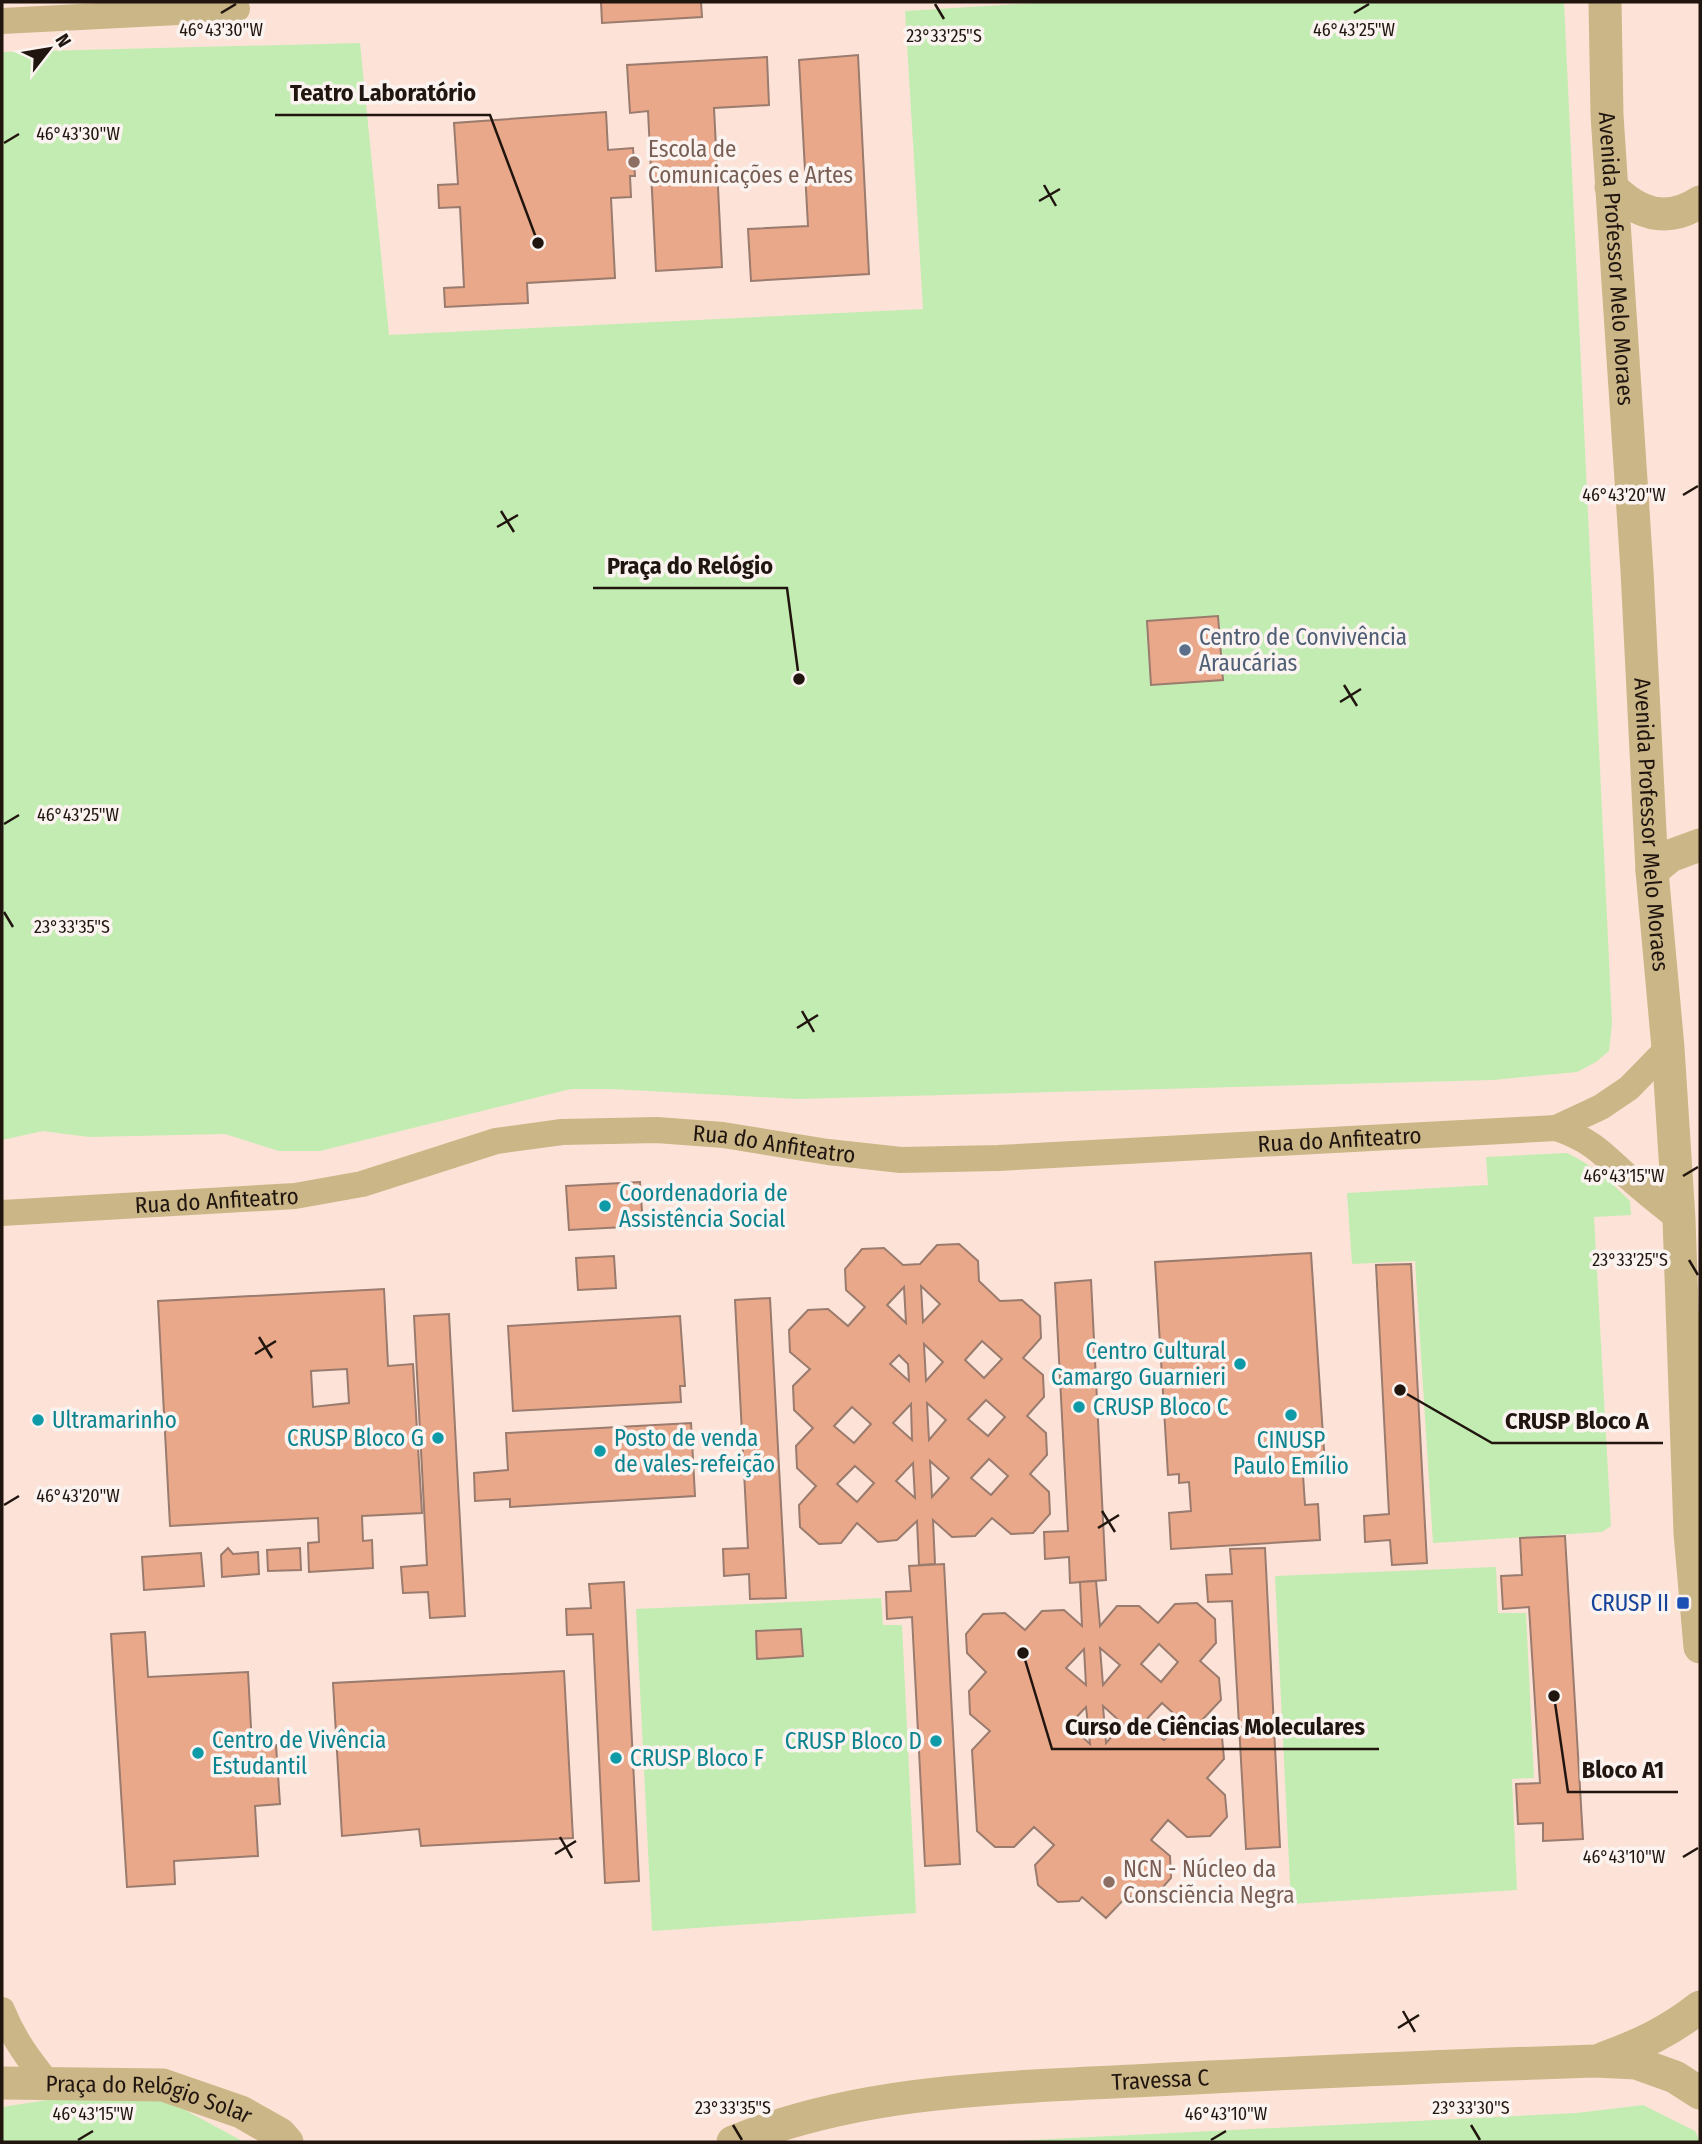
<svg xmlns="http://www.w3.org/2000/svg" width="1702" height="2144" font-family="'Fira Sans Condensed',sans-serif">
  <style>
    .built { fill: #fde3d7 }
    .green { fill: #c3ecb2 }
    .building { fill: #eaa88a; stroke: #9a7b6d; stroke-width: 2; fill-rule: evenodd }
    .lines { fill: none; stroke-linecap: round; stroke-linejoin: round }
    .minor { stroke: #cbb687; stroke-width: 26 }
    .tertiary { stroke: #cbb687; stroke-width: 33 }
    .ticks { fill: none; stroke: #21150f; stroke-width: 2.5 }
    .education-dot { fill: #8d6e63; stroke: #faf3f0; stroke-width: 2.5 }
    .service-dot { fill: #5c6f8a; stroke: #faf3f0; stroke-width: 2.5 }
    .culture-dot { fill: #0f9aa8; stroke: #faf3f0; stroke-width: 2.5 }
    .transit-dot { fill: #1a4fb4; stroke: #faf3f0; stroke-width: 2.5 }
    .labels { text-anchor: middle; stroke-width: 7; stroke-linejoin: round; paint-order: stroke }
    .education-label { font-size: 23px; fill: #785e54; stroke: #faf3f0; text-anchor: start }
    .street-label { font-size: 23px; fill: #21150f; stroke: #faf3f0 }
    .service-label { font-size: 23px; fill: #4e5e75; stroke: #faf3f0; text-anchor: start }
    .culture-label { font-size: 23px; fill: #0d838f; stroke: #faf3f0; text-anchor: start }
    .transit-label { font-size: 23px; fill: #164399; stroke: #faf3f0; text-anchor: end }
    .ticks-label { font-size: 18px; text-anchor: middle; fill: #21150f; stroke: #faf3f0; stroke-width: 7; stroke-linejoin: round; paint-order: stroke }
    .leader { fill: none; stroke: #21150f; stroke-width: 2.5 }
    .callout-dot { fill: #21150f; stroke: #faf3f0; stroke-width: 2.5 }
    .callout-label { font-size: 24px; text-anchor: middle; font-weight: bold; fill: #21150f; stroke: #faf3f0; stroke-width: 7; stroke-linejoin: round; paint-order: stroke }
  </style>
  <rect width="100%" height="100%" fill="#faf3f0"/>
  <rect class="built" x="2" y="2" width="1698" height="2140"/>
  <g class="green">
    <polygon points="1052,2 1564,2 1612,1024 1609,1051 1596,1062 1577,1072 1493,1080 798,1099 611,1089 571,1089 320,1151 279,1151 225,1134 89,1137 43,1131 2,1140 2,52 360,43 389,335 923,309 905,11"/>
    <path d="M1567 1153C1593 1165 1610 1181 1630 1201L1631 1215 1594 1217 1611 1526 1602 1532 1433 1543 1415 1261 1352 1264 1347 1193 1488 1185 1486 1157Z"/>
    <polygon points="1496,1567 1498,1613 1526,1613 1534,1778 1512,1779 1517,1890 1291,1904 1275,1576"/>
    <polygon points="881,1598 883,1625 902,1625 916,1913 652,1931 636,1609"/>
    <polygon points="106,2091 165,2102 185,2110 244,2142 2,2142 2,2107"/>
    <polygon points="1643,2105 1695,2131 1700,2142 989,2142 1577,2113"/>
  </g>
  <g class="building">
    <polygon points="601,2 701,2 702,17 602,23"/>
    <polygon points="858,55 869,274 751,281 748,229 808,226 799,60"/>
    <polygon points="767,57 769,105 714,108 722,267 656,271 648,111 630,113 627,65"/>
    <polygon points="606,112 608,150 633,148 635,176 630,176 631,197 611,198 615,278 527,283 528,303 445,307 444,288 464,287 460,207 439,208 438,185 458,184 454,123"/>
    <polygon points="1218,616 1223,680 1151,685 1147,621"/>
    <polygon points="640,1182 643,1226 569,1230 566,1186"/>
    <path d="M959 1244 978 1261 979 1281 1000 1301 1022 1300 1040 1316 1041 1338 1023 1358 1043 1375 1044 1397 1027 1416 1046 1433 1047 1455 1030 1474 1049 1492 1050 1514 1033 1533 1011 1534 992 1518 975 1536 952 1537 933 1520 935 1564 919 1565 917 1521 897 1540 878 1542 857 1523 841 1543 819 1544 800 1527 799 1505 816 1486 797 1468 796 1446 813 1428 794 1410 793 1386 810 1369 790 1352 789 1330 808 1310 828 1309 848 1326 865 1307 846 1290 845 1269 862 1249 884 1248 903 1265 920 1264 937 1245ZM921 1286 940 1304 923 1322ZM904 1287 906 1323 887 1305ZM982 1341 1002 1359 984 1378 965 1360ZM924 1344 943 1362 926 1381ZM899 1355 908 1364 909 1381 890 1364ZM986 1400 1005 1417 988 1436 968 1419ZM927 1403 946 1420 929 1440ZM911 1404 912 1440 893 1423ZM852 1407 871 1424 854 1443 834 1426ZM989 1459 1008 1476 991 1495 971 1478ZM930 1461 949 1478 932 1497ZM913 1463 915 1498 896 1481ZM855 1466 874 1483 857 1502 837 1484Z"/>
    <polygon points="1311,1253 1325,1466 1312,1467 1313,1475 1303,1475 1305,1505 1318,1504 1320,1540 1171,1549 1169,1513 1191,1511 1189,1482 1179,1483 1179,1474 1168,1475 1155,1262"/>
    <polygon points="614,1256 616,1288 578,1290 576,1258"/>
    <polygon points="1411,1264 1427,1563 1392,1565 1390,1540 1365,1542 1364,1516 1389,1514 1376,1265"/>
    <polygon points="1091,1280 1106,1580 1070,1583 1069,1557 1045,1559 1044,1532 1068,1531 1055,1283"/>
    <path d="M384 1289 388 1366 413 1364 422 1513 362 1516 363 1541 372 1540 373 1568 309 1572 308 1543 319 1542 318 1518 170 1526 158 1301ZM347 1369 349 1403 313 1407 311 1371Z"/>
    <polygon points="770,1298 786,1598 750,1599 749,1574 724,1576 723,1549 748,1548 735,1300"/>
    <polygon points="449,1314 465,1616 430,1618 428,1592 403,1593 401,1567 427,1565 414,1316"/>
    <polygon points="680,1316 685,1386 680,1386 681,1402 513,1411 508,1326"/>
    <polygon points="691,1423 695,1496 510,1507 510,1499 475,1501 474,1473 508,1470 506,1433"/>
    <polygon points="1565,1536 1583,1839 1543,1841 1543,1823 1518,1824 1516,1784 1540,1783 1529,1607 1503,1609 1501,1576 1522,1575 1520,1538"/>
    <polygon points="228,1548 233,1554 258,1552 259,1574 222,1577 221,1555"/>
    <polygon points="300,1548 301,1570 268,1571 267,1550"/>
    <polygon points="1265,1548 1280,1847 1246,1849 1232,1601 1208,1602 1206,1575 1232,1574 1230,1549"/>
    <polygon points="201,1553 204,1586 144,1590 142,1557"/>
    <polygon points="944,1564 960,1864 925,1866 912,1617 887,1619 886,1592 911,1591 909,1566"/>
    <path d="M1096 1581 1100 1626 1117 1606H1139L1158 1623 1175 1604 1197 1603 1215 1619 1216 1643 1200 1661 1219 1678 1221 1700 1203 1719 1222 1737 1224 1759 1207 1778 1225 1795 1227 1817 1210 1836 1187 1837 1168 1820 1151 1840 1170 1856 1171 1878 1154 1897 1133 1899 1128 1895 1106 1918 1082 1897 1079 1901 1058 1902 1038 1885 1035 1865 1054 1845 1034 1827 1014 1847H995L977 1831 972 1750 990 1731 970 1714 969 1691 986 1672 967 1653 966 1634 983 1614 1005 1613 1025 1630 1042 1611 1064 1610 1082 1626 1080 1582ZM1159 1644 1178 1662 1161 1682 1141 1664ZM1100 1648 1120 1665 1103 1685ZM1084 1649 1086 1685 1066 1668ZM1162 1703 1182 1721 1164 1740 1144 1722ZM1103 1706 1123 1724 1106 1743ZM1086 1707 1090 1744 1069 1725Z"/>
    <polygon points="624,1582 639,1881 605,1883 593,1634 567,1635 566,1609 591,1608 589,1584"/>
    <polygon points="801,1629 803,1656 757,1659 756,1631"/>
    <polygon points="145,1632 148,1677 248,1672 252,1746 276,1745 280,1804 255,1806 258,1856 174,1861 175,1884 127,1887 111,1634"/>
    <polygon points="564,1671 573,1838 421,1846 419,1829 342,1836 333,1683"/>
  </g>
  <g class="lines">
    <g class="minor">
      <polyline points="2,21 237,9"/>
      <polyline points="1556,1128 1601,1107 1629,1088 1668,1048"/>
      <path id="s1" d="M2 1213 295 1196 362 1184 496 1141 562 1132 657 1130 723 1135 828 1152 901 1160 998 1158 1556 1128C1597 1142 1606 1158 1636 1184 1650 1196 1665 1208 1679 1219"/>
      <path d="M2 2010C13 2038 29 2060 48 2083"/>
    </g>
    <g class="tertiary">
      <path id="s2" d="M1605 2 1607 115 1637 571 1652 871 1668 1048 1679 1219 1690 1533 1700 1647"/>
      <path d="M1611 187C1638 214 1666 224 1700 202"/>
      <polyline points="1652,871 1670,856 1700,845"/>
      <path d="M1604 2058C1640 2045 1670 2031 1700 2007"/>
      <path id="s3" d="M2 2083 163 2085 241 2112 280 2134 287 2142"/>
      <path id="s4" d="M733 2142C860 2090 998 2088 1134 2081 1288 2073 1441 2066 1595 2061L1636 2063 1675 2077 1700 2093"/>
    </g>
  </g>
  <path class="ticks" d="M935 4 944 19M221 13 236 4M1354 13 1369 4M4 143 19 134M1044 185 1056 206M1039 201 1060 189M1683 495 1698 486M501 511 514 532M497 527 518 515M1344 685 1357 706M1340 702 1361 689M4 824 19 815M4 912 13 927M802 1011 814 1032M797 1028 818 1015M1683 1176 1698 1167M1689 1260 1698 1275M259 1337 272 1358M255 1354 276 1341M4 1505 19 1496M1102 1511 1115 1532M1098 1528 1119 1515M560 1837 572 1858M555 1854 576 1841M1683 1857 1698 1848M1403 2011 1415 2032M1398 2028 1419 2015M733 2125 742 2140M1471 2125 1480 2140M78 2140 93 2131M1211 2140 1226 2131"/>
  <g class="education-dot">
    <circle cx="634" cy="162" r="7"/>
    <circle cx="1109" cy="1882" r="7"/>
  </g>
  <circle class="service-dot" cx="1185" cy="650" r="7"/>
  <g class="culture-dot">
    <circle cx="605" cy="1206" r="7"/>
    <circle cx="1240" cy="1364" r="7"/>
    <circle cx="1079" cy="1407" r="7"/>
    <circle cx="1291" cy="1415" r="7"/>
    <circle cx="38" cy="1420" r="7"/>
    <circle cx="438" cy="1438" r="7"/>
    <circle cx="600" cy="1451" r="7"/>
    <circle cx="936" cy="1741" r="7"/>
    <circle cx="198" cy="1753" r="7"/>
    <circle cx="616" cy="1758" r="7"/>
  </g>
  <rect class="transit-dot" x="1676" y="1596" width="14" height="14" rx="3.5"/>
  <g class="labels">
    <g class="education-label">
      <text x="648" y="157">Escola de<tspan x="648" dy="26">Comunicações e Artes</tspan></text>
      <text x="1123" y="1877">NCN - Núcleo da<tspan x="1123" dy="26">Consciẽncia Negra</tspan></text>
    </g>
    <g class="street-label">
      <text dy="8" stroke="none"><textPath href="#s2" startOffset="257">Avenida Professor Melo Moraes</textPath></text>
      <text dy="8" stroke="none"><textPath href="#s2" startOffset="824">Avenida Professor Melo Moraes</textPath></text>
      <text dy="8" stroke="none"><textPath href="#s1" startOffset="1349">Rua do Anfiteatro</textPath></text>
      <text dy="8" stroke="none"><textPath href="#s1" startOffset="782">Rua do Anfiteatro</textPath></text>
      <text dy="8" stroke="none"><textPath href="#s1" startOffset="215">Rua do Anfiteatro</textPath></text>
      <text dy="8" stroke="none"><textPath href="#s4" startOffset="434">Travessa C</textPath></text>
      <text dy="8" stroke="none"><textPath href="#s3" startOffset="149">Praça do Relógio Solar</textPath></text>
    </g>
    <g class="service-label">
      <text x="1199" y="645">Centro de Convivência<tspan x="1199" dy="26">Araucárias</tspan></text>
    </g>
    <g class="culture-label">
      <text x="619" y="1201">Coordenadoria de<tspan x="619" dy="26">Assistência Social</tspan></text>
      <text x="1226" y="1359" text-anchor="end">Centro Cultural<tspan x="1226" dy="26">Camargo Guarnieri</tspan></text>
      <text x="1093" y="1415">CRUSP Bloco C</text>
      <text x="52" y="1428">Ultramarinho</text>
      <text x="424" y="1446" text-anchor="end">CRUSP Bloco G</text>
      <text x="614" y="1446">Posto de venda<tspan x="614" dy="26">de vales-refeição</tspan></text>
      <text x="1291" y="1448" text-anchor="middle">CINUSP<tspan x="1291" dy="26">Paulo Emílio</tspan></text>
      <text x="212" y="1748">Centro de Vivência<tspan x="212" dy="26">Estudantil</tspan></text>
      <text x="922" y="1749" text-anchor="end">CRUSP Bloco D</text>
      <text x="630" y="1766">CRUSP Bloco F</text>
    </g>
    <g class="transit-label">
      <text x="1669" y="1611">CRUSP II</text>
    </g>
  </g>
  <g class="ticks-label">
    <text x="221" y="36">46°43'30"W</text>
    <text x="1354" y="36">46°43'25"W</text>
    <text x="944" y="42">23°33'25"S</text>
    <text x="78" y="140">46°43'30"W</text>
    <text x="1624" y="501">46°43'20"W</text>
    <text x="78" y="821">46°43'25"W</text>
    <text x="72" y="933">23°33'35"S</text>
    <text x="1624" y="1182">46°43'15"W</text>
    <text x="1630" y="1266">23°33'25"S</text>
    <text x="78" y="1502">46°43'20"W</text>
    <text x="1624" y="1863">46°43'10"W</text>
    <text x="733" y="2114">23°33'35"S</text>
    <text x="1471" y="2114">23°33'30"S</text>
    <text x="93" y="2120">46°43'15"W</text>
    <text x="1226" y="2120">46°43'10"W</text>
  </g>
  <path class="leader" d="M538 243L490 115H275M799 679L787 588H593M1400 1390L1492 1443H1663M1023 1653L1052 1749H1379M1554 1696L1568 1792H1678"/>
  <g class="callout-dot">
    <circle cx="538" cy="243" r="7"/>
    <circle cx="799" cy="679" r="7"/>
    <circle cx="1400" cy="1390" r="7"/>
    <circle cx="1023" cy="1653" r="7"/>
    <circle cx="1554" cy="1696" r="7"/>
  </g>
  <g class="callout-label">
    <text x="383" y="101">Teatro Laboratório</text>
    <text x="690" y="574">Praça do Relógio</text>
    <text x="1577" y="1429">CRUSP Bloco A</text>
    <text x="1215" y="1735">Curso de Ciências Moleculares</text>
    <text x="1623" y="1778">Bloco A1</text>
  </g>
  <rect width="1702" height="2144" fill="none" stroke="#21150f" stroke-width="7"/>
  <g transform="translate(49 49) rotate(59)" stroke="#faf3f0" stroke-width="5" paint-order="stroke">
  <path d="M0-5L12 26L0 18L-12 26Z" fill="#21150f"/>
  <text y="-10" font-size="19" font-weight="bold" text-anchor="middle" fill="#21150f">N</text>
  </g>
</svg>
